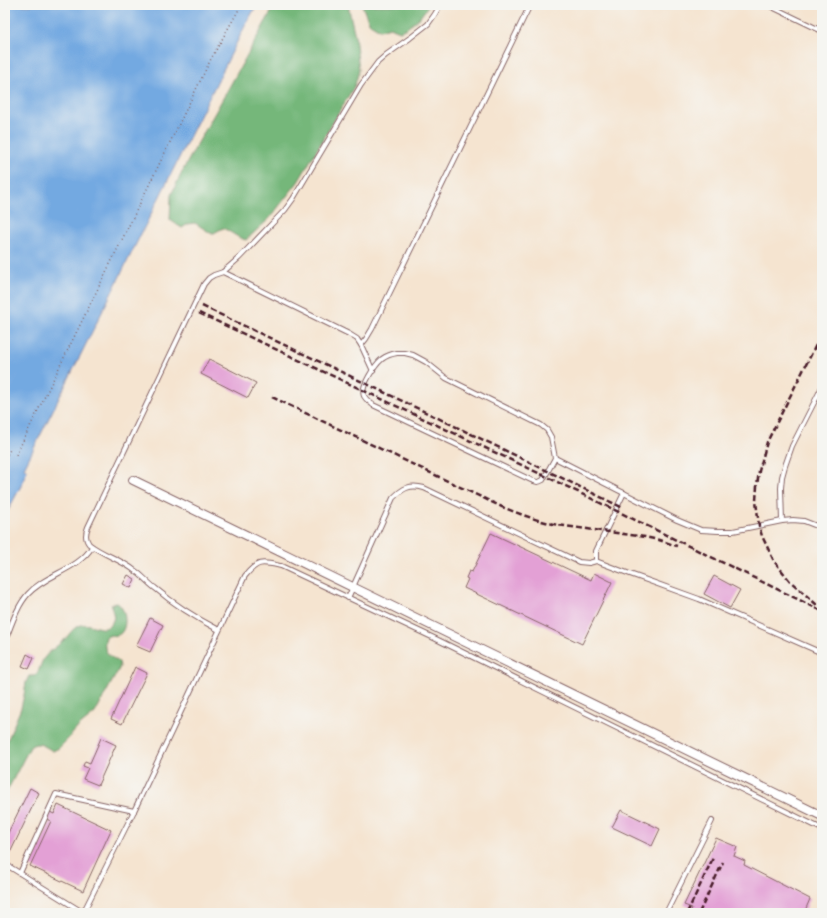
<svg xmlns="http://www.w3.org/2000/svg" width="827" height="918" font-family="'Gentium Book Plus',serif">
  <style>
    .forest { fill: #74b77a; stroke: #5f6b52 }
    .water { fill: #73a9e1; stroke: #5e6486 }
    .building { fill: #e3a0d5 }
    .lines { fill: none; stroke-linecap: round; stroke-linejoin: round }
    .service-casing { stroke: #866465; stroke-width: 6 }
    .minor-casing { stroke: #866465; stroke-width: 10 }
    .path { stroke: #866465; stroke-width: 1.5; stroke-dasharray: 1 3; stroke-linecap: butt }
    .service { stroke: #fff; stroke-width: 4 }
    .minor { stroke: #fff; stroke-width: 8 }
    .rail { stroke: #4a1f2b; stroke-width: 2.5; stroke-dasharray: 6 3; stroke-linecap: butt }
  </style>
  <rect width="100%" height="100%" fill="#f6f6f2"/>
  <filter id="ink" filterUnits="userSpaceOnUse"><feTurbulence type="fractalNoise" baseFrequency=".025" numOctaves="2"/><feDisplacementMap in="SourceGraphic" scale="8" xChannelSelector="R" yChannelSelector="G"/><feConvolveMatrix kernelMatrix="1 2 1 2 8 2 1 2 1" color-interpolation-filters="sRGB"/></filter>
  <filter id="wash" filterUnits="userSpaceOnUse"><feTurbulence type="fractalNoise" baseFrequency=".012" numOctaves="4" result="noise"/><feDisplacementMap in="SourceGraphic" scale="16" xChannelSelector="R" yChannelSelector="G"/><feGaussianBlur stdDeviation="0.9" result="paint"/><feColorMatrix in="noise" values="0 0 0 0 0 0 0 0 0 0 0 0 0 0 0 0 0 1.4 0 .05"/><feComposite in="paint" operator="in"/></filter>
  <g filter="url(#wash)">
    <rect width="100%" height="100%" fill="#f5e4d0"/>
    <g class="forest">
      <path d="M275 5H348L355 36 359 70 355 85 298 182 269 219 246 240C238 238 231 232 223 228L212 234 195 223 188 224 182 228 170 220 171 195 184 168Z"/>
      <polygon points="362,5 429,5 420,17 407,28 400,31 390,27 380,30 370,24 365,13"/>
      <path d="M114 603H117C129 610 128 640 111 635L106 637C102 651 108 655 119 662L120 667 95 713 79 726 67 740 59 748 53 751C45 747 38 740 30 747L5 795V746L21 708 24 695 26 682 29 676H34C40 672 40 664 44 658 50 650 58 646 65 639 70 634 71 630 78 626 90 620 102 634 110 625 117 617 112 613 111 605Z"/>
    </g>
    <polygon class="water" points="5,5 257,5 247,22 24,468 27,470 22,484 5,516"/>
    <g id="blocks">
      <g class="building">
        <polygon points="209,359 256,383 248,398 201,374"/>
        <polygon points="491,533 591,580 594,573 612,582 582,644 464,588 468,579 466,578 469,571 472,572"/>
        <polygon points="128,575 135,579 131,588 123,584"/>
        <polygon points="714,576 740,590 730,608 704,594"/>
        <polygon points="150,618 163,625 150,652 136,646"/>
        <polygon points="27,654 34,658 29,669 22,666"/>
        <polygon points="135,667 147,673 122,724 111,719"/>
        <polygon points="101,738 116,745 98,785 83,779 88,768 83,766 85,761 90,763"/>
        <polygon points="30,788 39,793 9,855 5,853 5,839"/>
        <polygon points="58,805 111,830 83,891 30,866 51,821 46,819 50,812 54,814"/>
        <polygon points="621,810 660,829 652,846 612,827"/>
        <polygon points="716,838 737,847 734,856 745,861 744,865 810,899 804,913 690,913 692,908 684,905"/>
      </g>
    </g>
  </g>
  <g filter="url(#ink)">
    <use href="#blocks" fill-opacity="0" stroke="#866465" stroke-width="1"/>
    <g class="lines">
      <g class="service-casing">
        <g id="service">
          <polyline points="768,5 822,31"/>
          <polyline points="223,272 349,334 357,339 361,345 373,371"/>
          <polyline points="361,345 366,339 372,329 530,5"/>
          <path d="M397 353H405L413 355 426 362 446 378 458 384 541 425 547 430 551 437 555 458 543 480C538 483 536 482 531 480L373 405C370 402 366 400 364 396 360 387 375 365 382 359 386 356 391 354 397 353Z"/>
          <polyline points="555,458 677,520 701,530 718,531 733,531 782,521 793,520 804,521 822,528"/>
          <polyline points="782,521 781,488 782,477 785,466 792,446 822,387"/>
          <polyline points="596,561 596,551 624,493"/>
          <path d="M348 598 393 498C403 488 410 484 424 488L579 562 589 563 596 561 630 574 699 599 822 653"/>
          <path d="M219 630C196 618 175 605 155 588 148 583 142 575 134 570 120 559 103 555 89 544 85 539 85 534 88 527L204 284 209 278 214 275 223 272 239 258 285 210 293 199 361 85 378 62 386 55 410 38 428 24 435 14 440 5"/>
          <path d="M5 641C11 626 17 606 28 594 46 574 78 570 92 547"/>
          <polyline points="5,864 84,913"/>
          <polyline points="20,873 56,794 134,811"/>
          <path d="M83 913 134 811 245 576C258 560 262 562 281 566L434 638 822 829"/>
          <polyline points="666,913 712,821"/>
        </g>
      </g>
      <g class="minor-casing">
        <polyline id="minor" points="133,480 822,816"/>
      </g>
      <g class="path">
        <polyline points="16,455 211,59 238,11 239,5"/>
        <polyline points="5,458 11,448"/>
      </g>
      <use href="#service" class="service"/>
      <use href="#minor" class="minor"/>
      <g class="rail">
        <path d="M202 306C342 372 483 439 623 508"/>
        <polyline points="199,313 545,476 822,611"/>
        <path d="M272 397 502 507C520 514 538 521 558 525L645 537 659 540 677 546"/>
        <polyline points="817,605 790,581 774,561 762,536 759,526 756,501 757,486 759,471 767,442 822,333"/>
        <polyline points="687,913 713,858"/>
        <polyline points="699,913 723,862"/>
      </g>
    </g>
  </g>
  <rect width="827" height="918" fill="none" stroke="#f6f6f2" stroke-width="20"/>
</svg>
